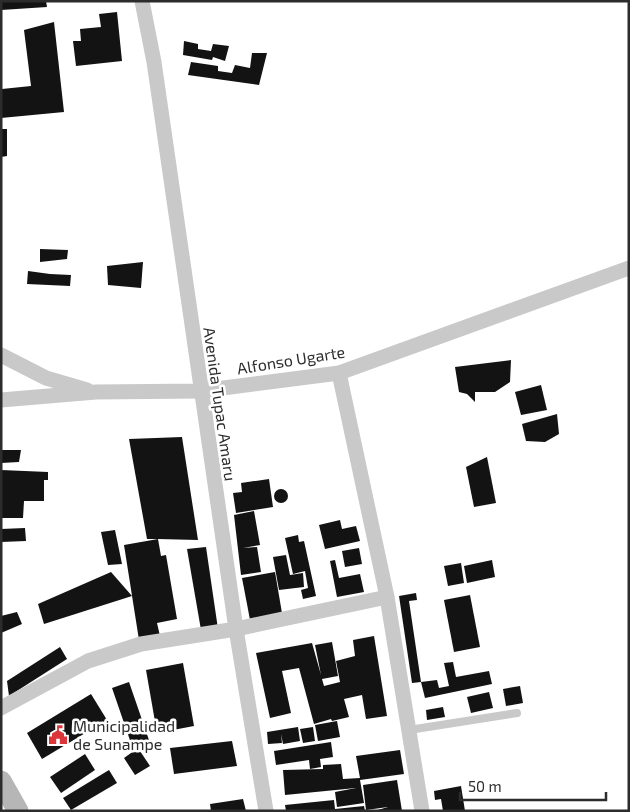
<svg xmlns="http://www.w3.org/2000/svg" width="630" height="812" font-family="'Exo 2',sans-serif">
  <style>
    .building { fill: #131313 }
    .lines { fill: none; stroke-linecap: round; stroke-linejoin: round }
    .lane { stroke: #c9c9c9; stroke-width: 8 }
    .street { stroke: #c9c9c9; stroke-width: 15 }
    .secondary { stroke: #b6b6b6; stroke-width: 21 }
    .labels { text-anchor: middle; stroke-width: 5; stroke-linejoin: round; paint-order: stroke }
    .street-label { font-size: 16px; fill: #2c2c2c; stroke: #fff }
    .poi-label { font-size: 16px; fill: #2c2c2c; stroke: #fff; text-anchor: start }
  </style>
  <rect width="100%" height="100%" fill="#fff"/>
  <g class="building">
    <polygon points="1,1 46,1 47,7 1,10"/>
    <polygon points="117,12 122,61 76,66 73,41 81,41 80,29 101,27 99,14"/>
    <polygon points="54,22 64,112 1,118 2,89 31,86 24,30"/>
    <polygon points="184,41 198,44 198,49 211,51 213,44 229,46 225,61 213,57 212,60 183,55"/>
    <polygon points="252,53 267,53 259,85 188,75 191,62 218,66 218,71 232,73 235,65 250,68"/>
    <polygon points="1,129 7,129 7,156 1,157"/>
    <polygon points="40,249 68,250 67,259 40,262"/>
    <polygon points="143,262 141,288 108,285 107,266"/>
    <polygon points="28,271 50,274 71,275 70,286 27,284"/>
    <polygon points="511,360 510,382 495,392 475,392 475,402 467,394 459,392 455,367"/>
    <polygon points="541,385 547,410 521,415 515,392"/>
    <polygon points="557,414 559,434 545,442 526,441 522,424"/>
    <polygon points="182,437 198,540 158,539 161,556 166,555 177,619 157,623 160,636 139,640 124,545 158,539 147,539 129,439"/>
    <polygon points="1,450 21,450 19,462 1,463"/>
    <polygon points="487,457 496,503 474,507 466,467"/>
    <polygon points="1,470 48,472 48,480 44,480 44,501 24,501 23,518 1,518"/>
    <polygon points="269,479 273,507 236,513 233,493 242,492 241,483"/>
    <circle cx="281" cy="496" r="7"/>
    <polygon points="254,511 260,545 243,548 257,547 261,572 241,575 234,515"/>
    <polygon points="340,520 342,529 356,526 360,541 325,549 319,525"/>
    <polygon points="25,528 26,541 1,542 1,529"/>
    <polygon points="115,530 122,564 108,565 101,532"/>
    <polygon points="298,535 299,542 304,541 316,596 303,599 301,590 308,588 305,571 293,574 285,538"/>
    <polygon points="206,547 218,629 201,630 187,549"/>
    <polygon points="359,548 362,564 345,567 342,551"/>
    <polygon points="286,555 290,575 303,573 304,587 279,590 273,557"/>
    <polygon points="335,560 339,578 360,574 364,592 337,597 330,561"/>
    <polygon points="492,560 495,577 467,583 464,566"/>
    <polygon points="461,563 464,583 448,586 444,566"/>
    <polygon points="111,572 132,596 44,624 38,604"/>
    <polygon points="275,572 283,619 251,625 242,578"/>
    <polygon points="416,593 417,600 409,601 421,682 412,683 399,596"/>
    <polygon points="470,595 480,647 454,652 444,600"/>
    <polygon points="17,612 22,624 1,633 1,616"/>
    <polygon points="374,636 387,716 366,719 362,695 344,699 349,717 332,721 331,719 314,724 299,668 282,671 291,713 270,718 256,653 312,643 321,675 315,645 332,642 338,676 322,679 324,686 340,682 336,661 355,656 353,640"/>
    <polygon points="60,647 67,659 9,696 7,681"/>
    <polygon points="453,662 456,677 489,671 492,684 425,698 421,682 437,680 439,688 449,686 444,663"/>
    <polygon points="183,663 194,726 157,733 146,670"/>
    <polygon points="129,682 150,743 138,748 150,766 135,775 124,758 138,748 133,749 112,688"/>
    <polygon points="520,686 523,703 506,706 503,689"/>
    <polygon points="489,692 493,708 471,713 467,697"/>
    <polygon points="91,694 107,720 42,759 27,733"/>
    <polygon points="443,707 445,717 427,720 426,710"/>
    <polygon points="337,721 340,737 318,741 315,725"/>
    <polygon points="298,727 300,741 283,744 281,734 282,743 268,744 267,732"/>
    <polygon points="313,727 315,741 303,743 300,729"/>
    <polygon points="232,741 237,766 174,774 170,748"/>
    <polygon points="331,742 333,757 320,759 321,767 310,769 309,760 276,765 274,751"/>
    <polygon points="400,750 404,774 360,780 364,803 337,807 335,792 356,788 285,795 283,770 323,769 323,765 341,764 343,779 360,778 356,756"/>
    <polygon points="85,754 95,770 61,793 50,777"/>
    <polygon points="109,770 117,783 71,810 63,798"/>
    <polygon points="397,780 402,811 374,811 388,807 366,810 363,785"/>
    <polygon points="461,786 465,811 443,811 441,799 435,800 434,791"/>
    <polygon points="243,799 246,811 211,811 210,804"/>
    <polygon points="334,800 335,809 364,806 365,811 286,811 285,805"/>
  </g>
  <g class="lines">
    <polyline class="lane" points="409,730 517,713"/>
    <g class="street">
      <polyline points="142,1 154,62 236,629 266,811"/>
      <polyline points="1,355 46,378 87,390"/>
      <polyline points="339,373 387,597 422,811"/>
      <polyline points="1,400 96,392 200,391 339,373 629,268"/>
      <polyline points="1,708 88,661 141,644 236,629 387,597"/>
    </g>
    <polyline class="secondary" points="1,781 18,811"/>
  </g>
  <defs>
    <g id="civic-bare" transform="scale(1.5)"><path d="M-.6-6.5H3V-4.5H.6V-3L4-1V1h2V6H-6V1h2V-1L-.6-3ZM-1.2 2.5V6h2.4V2.5Z" fill="#dc363a" stroke="#fff" stroke-width="2.5" paint-order="stroke"/></g>
  </defs>
  <g fill-rule="evenodd">
    <use href="#civic-bare" x="58" y="735"/>
  </g>
  <g class="labels">
    <g class="street-label">
      <text transform="translate(291 360) rotate(-9)" y="6">Alfonso Ugarte</text>
      <text transform="translate(220 404) rotate(82)" y="6">Avenida Tupac Amaru</text>
    </g>
    <g class="poi-label">
      <text x="73" y="732">Municipalidad<tspan x="73" dy="18">de Sunampe</tspan></text>
    </g>
  </g>
  <rect width="630" height="812" fill="none" stroke="#2c2c2c" stroke-width="5"/>
  <path d="M460 792v8h146v-8" fill="none" stroke="#2c2c2c" stroke-width="2.5"/>
  <text x="468" y="792" font-size="15" fill="#2c2c2c" stroke="#ffffff" stroke-width="4" paint-order="stroke">50 m</text>
</svg>
